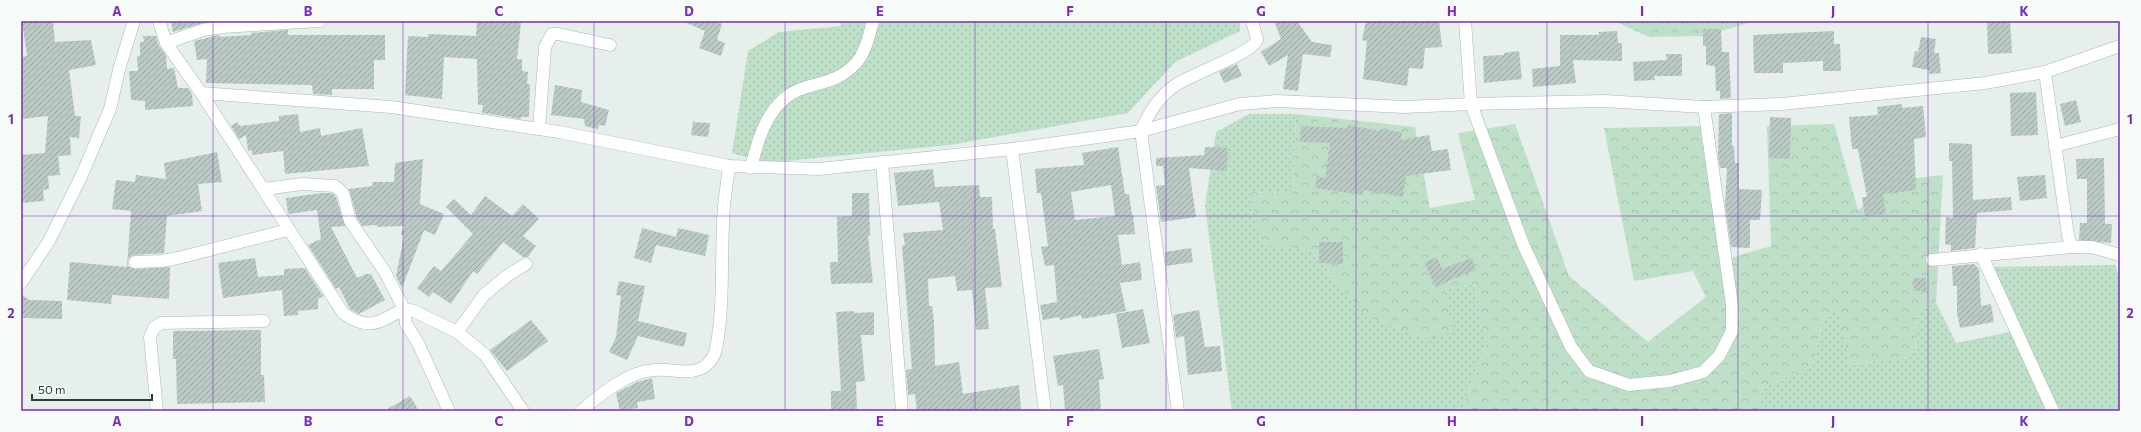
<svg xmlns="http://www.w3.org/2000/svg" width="2141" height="432" font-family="Commissioner,sans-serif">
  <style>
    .grass { fill: url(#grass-dots) }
    .forest { fill: url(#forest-crowns) }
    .building { fill: url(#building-hatch); fill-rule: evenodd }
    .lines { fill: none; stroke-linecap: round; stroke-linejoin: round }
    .minor-casing { stroke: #a8b8b2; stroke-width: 13 }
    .minor { stroke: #fff; stroke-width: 12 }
    .grid { fill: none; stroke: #7b2cbf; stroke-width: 1; stroke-opacity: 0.55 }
    .neatline { fill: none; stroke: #7b2cbf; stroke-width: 1.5 }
    .grid-label { font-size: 13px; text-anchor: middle; font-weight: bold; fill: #7b2cbf }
  </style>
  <defs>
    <pattern id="grass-dots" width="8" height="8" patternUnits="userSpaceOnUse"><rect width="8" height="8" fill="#bfe0c8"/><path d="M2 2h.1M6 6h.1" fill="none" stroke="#a4c1ad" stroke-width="1.8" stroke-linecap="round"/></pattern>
    <pattern id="forest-crowns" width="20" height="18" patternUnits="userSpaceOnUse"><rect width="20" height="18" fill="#bfe0c8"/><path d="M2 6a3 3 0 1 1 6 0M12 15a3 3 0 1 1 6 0" fill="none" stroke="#a4c1ad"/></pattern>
    <pattern id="building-hatch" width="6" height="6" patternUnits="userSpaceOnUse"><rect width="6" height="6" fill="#bbcac4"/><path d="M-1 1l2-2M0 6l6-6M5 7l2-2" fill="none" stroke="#98a6a0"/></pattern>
  </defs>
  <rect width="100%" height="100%" fill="#e6efeb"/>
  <g class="grass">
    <polygon points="840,21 1240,21 1240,31 1175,62 1128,113 950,145 765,163 732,153 748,51 779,32 841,26"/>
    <polygon points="1249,114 1296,114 1293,194 1251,192 1261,243 1312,251 1364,315 1444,289 1474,284 1486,343 1462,411 1232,411 1205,206 1216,132"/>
    <polygon points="2115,265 2120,277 2120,411 1762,411 1762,389 1813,365 1823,319 1837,304 1850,365 1916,356 1918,312 1936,303 1956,343 2015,331 1985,267"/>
  </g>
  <g class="forest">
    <polygon points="1614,21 1755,21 1704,36 1649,37"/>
    <polygon points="1296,114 1415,127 1430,208 1475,200 1458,133 1515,124 1569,276 1648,342 1706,297 1693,271 1634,281 1604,128 1700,126 1720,261 1771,246 1767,126 1834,124 1858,210 1893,181 1943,175 1936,303 1918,312 1916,356 1849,365 1837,305 1823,319 1813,365 1762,389 1762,411 1462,411 1486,343 1474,284 1444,289 1454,332 1424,339 1364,315 1312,251 1261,243 1250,192 1293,194"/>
    <polygon points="2120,137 2120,249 2118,138"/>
  </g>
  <g class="building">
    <polygon points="22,21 53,21 55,42 91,40 96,65 69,70 75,116 81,116 79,138 70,137 71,155 58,156 60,175 48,176 49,189 43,190 44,201 21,203 21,155 45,153 48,116 21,119 21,57 27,56"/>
    <polygon points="171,21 210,21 173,32"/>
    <polygon points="477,21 516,21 521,23 517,59 522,59 522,71 528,72 527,84 530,84 529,117 521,117 521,119 482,113 483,105 478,105 477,59 444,57 442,99 405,95 408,36 428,37 428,34 476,36"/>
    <polygon points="682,21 714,21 722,24 717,40 725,43 721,56 699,48 705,31"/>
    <polygon points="1274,21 1297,21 1312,42 1332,45 1330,57 1303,54 1298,91 1283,89 1288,55 1269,66 1261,52 1281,39"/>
    <polygon points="1366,21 1439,21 1442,47 1425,48 1423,69 1409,68 1407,86 1363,79 1367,41 1362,40"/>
    <polygon points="1987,21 2010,21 2012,53 1988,54"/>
    <polygon points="1703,29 1721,29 1722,52 1729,52 1731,98 1720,99 1720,91 1716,91 1715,66 1706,65 1706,46 1703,46"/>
    <polygon points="288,30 288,35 385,35 385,60 374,60 374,89 332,89 332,95 313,94 312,85 206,83 207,59 197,60 194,41 219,35 220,37 251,35 251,33"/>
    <polygon points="1617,31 1618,43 1622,43 1622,61 1573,60 1576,83 1533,87 1532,69 1560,66 1560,35 1599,35 1599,32"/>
    <polygon points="1834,31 1834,44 1840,44 1841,71 1823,71 1823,61 1783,63 1783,73 1754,73 1753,35"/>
    <polygon points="143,36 156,36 159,46 166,55 167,69 174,68 178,88 188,88 192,94 193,106 145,110 145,101 131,100 129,71 138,71 137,56 140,56 140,42 144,42"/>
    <polygon points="1921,37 1936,39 1934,53 1939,53 1941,73 1929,74 1929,70 1912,67 1915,51 1918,52"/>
    <polygon points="1519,51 1522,79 1484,83 1483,56 1504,55 1504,53"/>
    <polygon points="1666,54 1682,54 1682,76 1654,76 1655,80 1634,81 1633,62 1667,60"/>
    <polygon points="1237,64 1242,76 1224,83 1219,72"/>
    <polygon points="555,85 582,90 581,102 609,110 605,126 599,125 598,129 585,126 584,119 551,115"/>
    <polygon points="2036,92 2038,135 2011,136 2010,93"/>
    <polygon points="2076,100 2081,122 2065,126 2060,104"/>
    <polygon points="1902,104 1902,108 1923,106 1926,137 1914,139 1916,190 1883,194 1886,214 1865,216 1862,197 1867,197 1858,149 1852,149 1849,117 1878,115 1877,107"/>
    <polygon points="1732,113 1732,146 1734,146 1735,163 1739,163 1739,189 1762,190 1760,220 1750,220 1750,248 1731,247 1725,205 1727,168 1720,168 1718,156 1719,114"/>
    <polygon points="298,114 300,132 320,128 321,136 362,128 369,166 285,174 283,151 252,155 252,150 248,151 246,135 239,139 231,126 237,122 240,126 279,121 279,116"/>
    <polygon points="1770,117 1791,118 1790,159 1769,158"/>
    <polygon points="693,122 710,123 708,137 691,135"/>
    <polygon points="1348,125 1380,131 1380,129 1402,132 1401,140 1429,135 1432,151 1448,149 1451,170 1406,176 1403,197 1363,190 1363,195 1315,188 1317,176 1325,178 1330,143 1300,142 1301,126 1347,128"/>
    <polygon points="1949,143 1972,144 1973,200 2011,197 2012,210 1977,213 1975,248 1951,251 1951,245 1945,244 1946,217 1953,218 1952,161 1949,161"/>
    <path d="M1118 147 1125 194H1129L1132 215H1133L1135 234 1118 235 1122 265 1140 262 1142 280 1120 283 1126 311 1082 319 1081 315 1060 320 1059 317 1043 320 1040 305 1057 302 1054 265 1045 266 1041 247 1048 246 1041 193H1037L1035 169 1084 165 1082 153ZM1111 185 1115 216 1075 220 1071 192Z"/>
    <polygon points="1205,147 1228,148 1227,171 1189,168 1196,217 1161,222 1156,186 1165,185 1163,166 1156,166 1156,158 1204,155"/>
    <polygon points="217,152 222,182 198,184 202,211 167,216 164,253 134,255 128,259 128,266 135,269 170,267 169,299 112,295 111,304 67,300 70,262 127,267 131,211 112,209 116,180 135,182 136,175 166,179 164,163"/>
    <polygon points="2104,158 2105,224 2112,224 2111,243 2079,240 2080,223 2087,223 2087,179 2077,179 2076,159"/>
    <polygon points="423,159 420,204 444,214 435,235 424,230 402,288 396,276 404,236 401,234 404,226 377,227 377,225 362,226 357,218 349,189 373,186 372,182 394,182 395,163"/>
    <polygon points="933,169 935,187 979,185 980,197 992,197 993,229 995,229 1002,287 985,288 989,329 976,330 972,290 957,291 955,276 928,279 929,306 932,306 934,321 935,366 959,362 963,394 1019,385 1021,411 917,411 915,394 908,395 906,370 912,369 902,246 905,245 903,233 943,230 939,202 898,206 894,173"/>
    <polygon points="2045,175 2047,198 2020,201 2017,177"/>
    <polygon points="322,193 332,193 336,197 345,226 331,227 357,278 366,274 371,274 385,300 359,314 350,309 339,287 336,289 308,245 321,239 317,210 288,214 286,198"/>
    <polygon points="852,193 869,193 870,235 868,236 873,283 831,284 830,262 838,262 837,217 852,216"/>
    <polygon points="485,196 512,216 523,204 539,219 523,236 536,246 528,257 523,257 503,242 477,274 473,271 451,304 433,292 429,297 417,288 434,266 441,271 473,234 446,207 454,199 471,215"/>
    <polygon points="642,228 676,237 678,228 709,235 705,256 656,245 651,263 634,258"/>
    <polygon points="1319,242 1343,242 1343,264 1319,263"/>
    <polygon points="1191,248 1193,262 1166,266 1165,252"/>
    <polygon points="1437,257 1442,269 1472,258 1476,270 1448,281 1436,288 1424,263"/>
    <polygon points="255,258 258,277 284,275 284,269 305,268 323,296 318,299 318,309 298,311 298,315 284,316 282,290 223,298 218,263"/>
    <polygon points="1974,264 1979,269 1981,306 1991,304 1994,322 1960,328 1957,313 1957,286 1953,286 1952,266"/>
    <polygon points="1913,278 1926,278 1927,291 1914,291"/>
    <polygon points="619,281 645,286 638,321 687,333 684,347 638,336 627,360 609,352 616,337 621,296 616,295"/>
    <polygon points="21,294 29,300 62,301 62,319 21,318"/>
    <polygon points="1143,309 1150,343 1122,348 1116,314"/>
    <polygon points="1199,310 1205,347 1220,346 1222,371 1188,375 1184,336 1176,338 1173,315"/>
    <polygon points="854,311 854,313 874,312 874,335 861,335 865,381 856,382 857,411 831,411 831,391 841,391 836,312"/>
    <polygon points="531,320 548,341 507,371 490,350"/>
    <polygon points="261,330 261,375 264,375 265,402 177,404 176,359 173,359 173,331"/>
    <polygon points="1099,349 1104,379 1099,380 1101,411 1065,411 1063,385 1058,386 1053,356"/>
    <polygon points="652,378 655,399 637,402 638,408 620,411 616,393 637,382"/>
    <polygon points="410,396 419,411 384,411"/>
  </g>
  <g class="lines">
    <g class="minor-casing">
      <g id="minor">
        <polyline points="159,21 166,43 201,93 391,107 559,132 729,166 819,169 1012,149 1141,131 1240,104 1277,101 1405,107 1471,104 1604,101 1704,107 1782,104 1985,83 2045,72 2120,46"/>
        <polyline points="1465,21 1471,104 1523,244 1571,347 1589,371 1629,385 1670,381 1703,372 1719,356 1732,331 1732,305 1704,107"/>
        <polyline points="166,43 203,30 222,27 320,21"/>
        <polyline points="2045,72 2068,236 2072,247 2092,247 2120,255"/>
        <path d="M201 93 343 313C369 332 379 322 404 309L406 324 418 343 449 411"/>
        <polyline points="539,129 545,47 552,34 558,34 610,45"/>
        <polyline points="2055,146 2120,129"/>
        <polyline points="1012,149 1045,411"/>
        <polyline points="882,162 902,411"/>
        <path d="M751 168C758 137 770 98 804 88 826 81 839 81 856 63 866 52 869 35 873 21"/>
        <polyline points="264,189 302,184 335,186 343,193 350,221 385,272 404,309 414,311 457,332 485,355 523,411"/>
        <polyline points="1981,254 2053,411"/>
        <polyline points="1932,260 2072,247"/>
        <polyline points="135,262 162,261 178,258 288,230"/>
        <polyline points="21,283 49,241 81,177 110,109 120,66 134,21"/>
        <polyline points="457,332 484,295 507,276 526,264"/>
        <polyline points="157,411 150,337 154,328 161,323 264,321"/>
        <path d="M581 411C601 394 627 372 654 370 670 368 684 375 700 369 707 367 715 356 716 349 724 308 721 265 723 224 723 205 727 185 729 166"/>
        <path d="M1178 411 1141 131C1148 114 1158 98 1173 87 1189 74 1254 54 1257 39L1252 21"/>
      </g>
    </g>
    <use href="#minor" class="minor"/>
  </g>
  <path class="grid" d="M213 21V411M403 21V411M594 21V411M785 21V411M975 21V411M1166 21V411M1356 21V411M1547 21V411M1738 21V411M1928 21V411M21 216H2120"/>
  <rect width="2141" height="432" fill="none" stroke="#f7fbf9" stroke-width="44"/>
  <path d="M32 394v6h120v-6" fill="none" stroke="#24423a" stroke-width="2"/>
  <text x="38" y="394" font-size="12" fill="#24423a" stroke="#f7fbf9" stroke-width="3" paint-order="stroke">50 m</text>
  <rect x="22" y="22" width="2097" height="388" class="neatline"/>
  <g class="grid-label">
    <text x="117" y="16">A</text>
    <text x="308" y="16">B</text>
    <text x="499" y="16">C</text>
    <text x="689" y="16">D</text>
    <text x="880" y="16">E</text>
    <text x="1070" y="16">F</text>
    <text x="1261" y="16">G</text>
    <text x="1452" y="16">H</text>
    <text x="1642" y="16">I</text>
    <text x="1833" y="16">J</text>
    <text x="2024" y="16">K</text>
    <text x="11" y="124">1</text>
    <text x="2130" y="124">1</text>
    <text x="11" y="318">2</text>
    <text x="2130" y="318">2</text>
    <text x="117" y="426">A</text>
    <text x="308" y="426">B</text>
    <text x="499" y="426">C</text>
    <text x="689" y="426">D</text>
    <text x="880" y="426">E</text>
    <text x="1070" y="426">F</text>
    <text x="1261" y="426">G</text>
    <text x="1452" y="426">H</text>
    <text x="1642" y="426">I</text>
    <text x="1833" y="426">J</text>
    <text x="2024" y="426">K</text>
  </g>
</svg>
